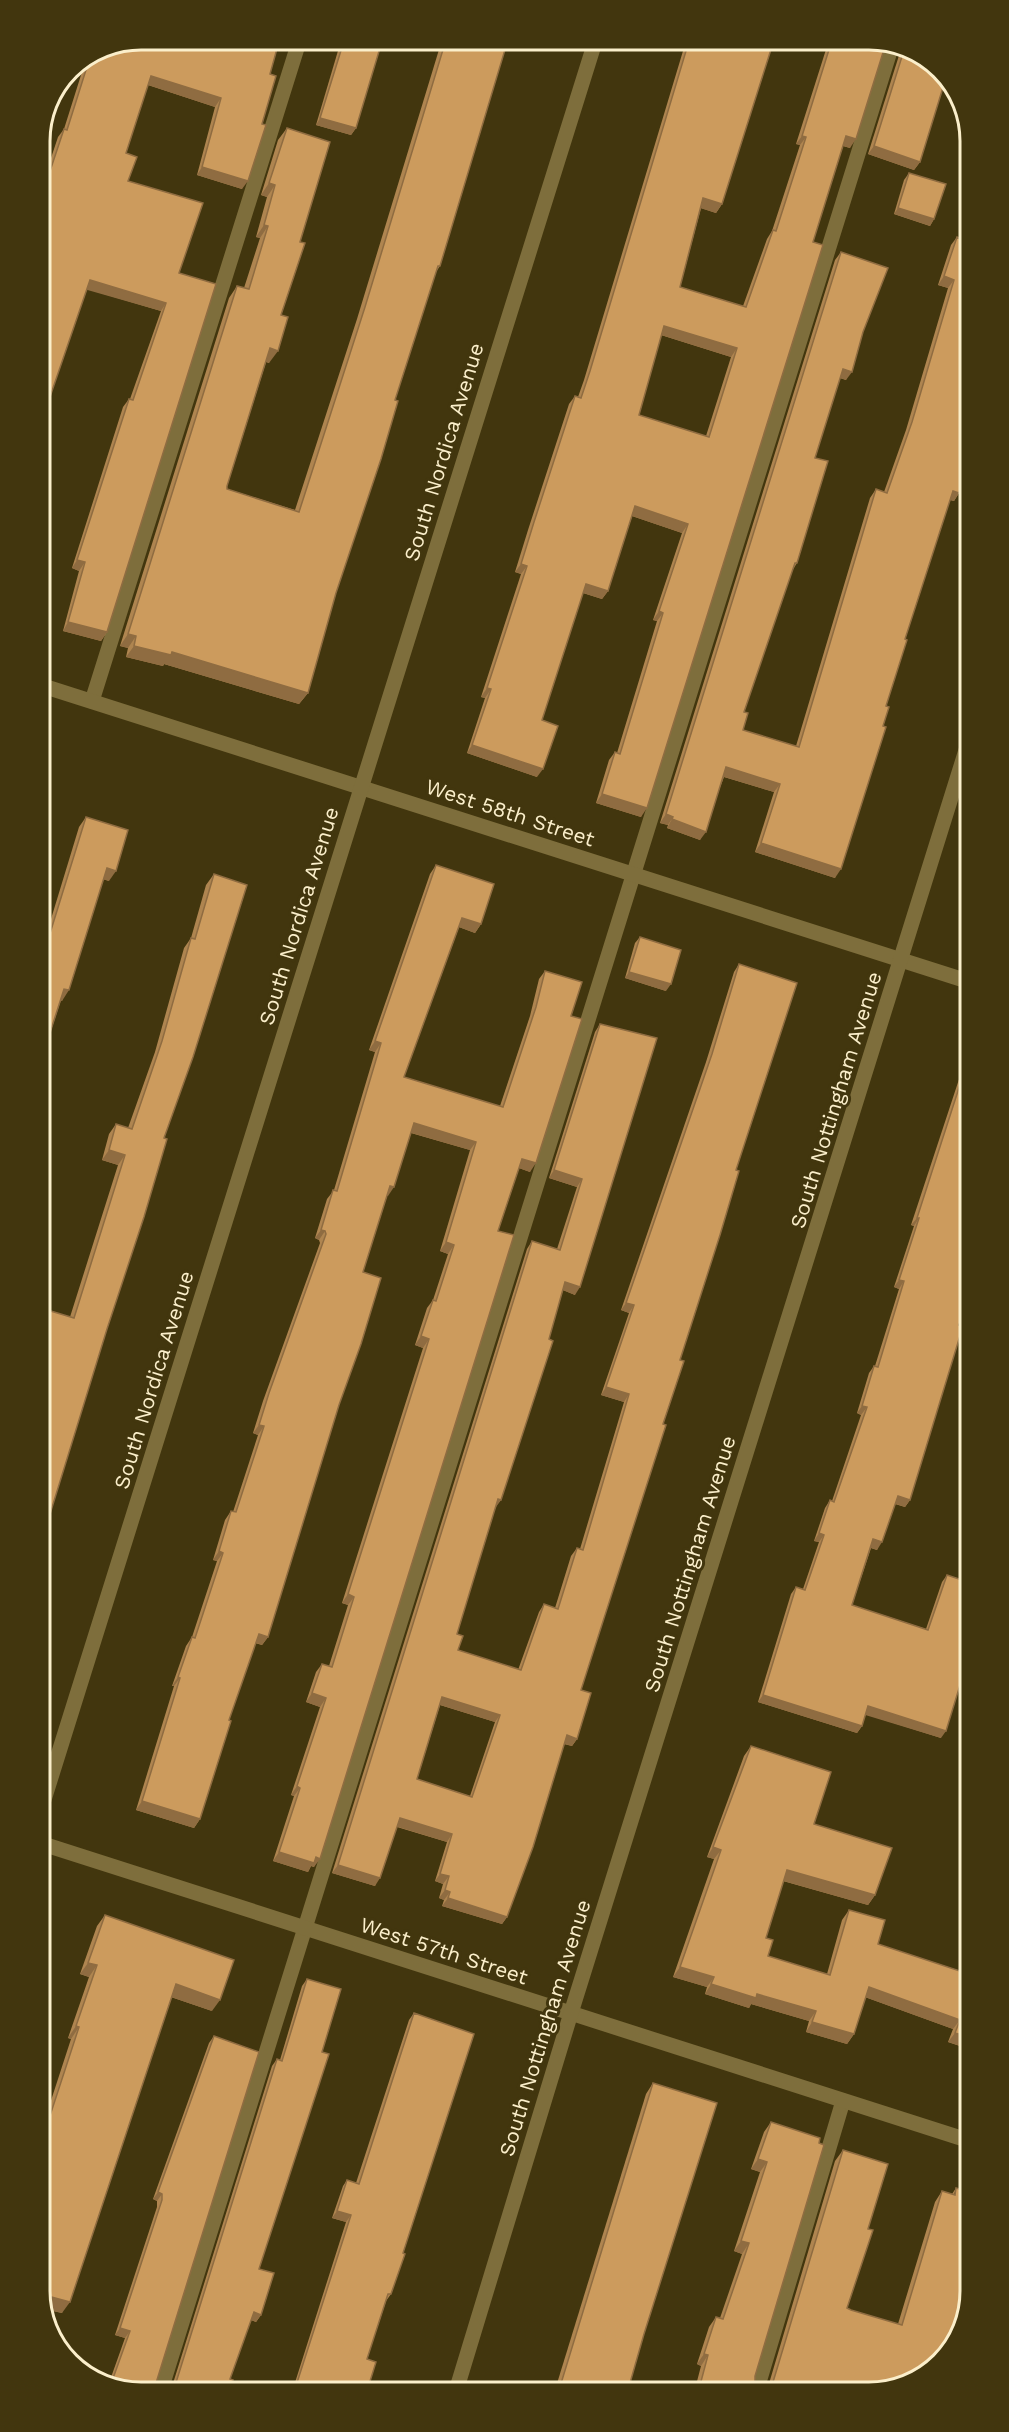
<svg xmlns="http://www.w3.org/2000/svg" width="1009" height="2432" font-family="'Work Sans',sans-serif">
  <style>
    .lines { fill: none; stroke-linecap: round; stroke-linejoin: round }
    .service { stroke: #7e6e3c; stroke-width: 15 }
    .minor { stroke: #7e6e3c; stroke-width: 15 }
    .wall { fill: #af8550; fill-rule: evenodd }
    .shaded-wall { fill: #8f6c41 }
    .building { fill: #cc9b5d; stroke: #8f6c41; stroke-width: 1.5; fill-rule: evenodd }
    .labels { text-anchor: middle; stroke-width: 6; stroke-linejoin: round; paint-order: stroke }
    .street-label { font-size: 21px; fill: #fbefcb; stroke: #42360e }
    .rim { fill: none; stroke: #fbefcb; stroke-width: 3 }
  </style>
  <rect width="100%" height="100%" fill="#42360e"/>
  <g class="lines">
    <g class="service">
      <polyline points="92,701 298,45"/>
      <polyline points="757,2389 843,2101"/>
      <polyline points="160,2393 892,45"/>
    </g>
    <g class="minor">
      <polyline points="40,685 967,981"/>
      <polyline points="43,1803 595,42"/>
      <polyline points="43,1844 970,2141"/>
      <polyline points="456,2391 571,2013 966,750"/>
    </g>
  </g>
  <g class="wall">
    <path d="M875 39 850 148 843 146 813 242 641 817 596 803 609 760 615 752 617 753 657 621 653 620 682 533 632 516 608 591 602 599 583 593 542 720 537 777 467 753 485 698 481 697 521 574 515 572 528 530 569 404 575 396 578 397 584 380 686 41 774 40 722 204 716 213 701 208 680 287 743 306 767 239 772 231 800 145 796 144 829 40ZM661 335 731 357 706 436 639 415Z"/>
    <polygon points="441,43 507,43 440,266 436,272 395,400 336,593 308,693 299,704 164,664 163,666 126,657 128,648 120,646 229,298 237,286 244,288 260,238 256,237 267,197 261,195 278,140 287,128 300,242 269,363 266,362 227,486 227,489 295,510 357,319"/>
    <polygon points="340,44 369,44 356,128 351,135 316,125"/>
    <polygon points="102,47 270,74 242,189 197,175 215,107 148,85 126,153 128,181 179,273 107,632 101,641 63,631 79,571 72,568 123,407 129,399 130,399 161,311 87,289 40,426 39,194 58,137 64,129 87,56"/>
    <polygon points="901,49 931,60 920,162 914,170 868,154"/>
    <polygon points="909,173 934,219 930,226 894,214 904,180"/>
    <polygon points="957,237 959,493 954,501 950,500 905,639 886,706 835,878 755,852 774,792 724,777 700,840 667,828 668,825 660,823 835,260 841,252 863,332 846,380 840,378 815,458 797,563 792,571 744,712 743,730 796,746 870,498 876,489 884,492 906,430 948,288 938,285 951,245"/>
    <polygon points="86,817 109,881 103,879 62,1001 61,1000 41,1061 41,944 43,942 44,942 79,827"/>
    <polygon points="436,865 481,924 475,933 459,927 404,1077 500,1106 530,1016 539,979 545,971 571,1016 530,1172 519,1168 498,1231 314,1867 311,1866 308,1872 273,1861 294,1796 291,1795 320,1707 306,1702 316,1672 322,1664 329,1666 348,1605 342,1603 423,1348 415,1345 427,1308 433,1300 448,1254 440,1251 470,1150 411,1133 387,1196 363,1272 339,1405 268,1637 262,1645 255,1643 229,1720 200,1819 194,1828 136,1810 174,1686 172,1686 186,1646 192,1637 217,1561 213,1560 225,1520 231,1511 233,1512 258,1435 253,1433 263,1401 320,1243 319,1240 315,1238 327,1199 334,1190 375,1052 369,1050 430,874"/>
    <polygon points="214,874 164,1138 42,1540 42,1311 44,1309 70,1317 118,1165 102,1160 109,1134 116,1124 128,1128 155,1052 184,948 191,938 206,885"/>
    <polygon points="640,937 666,991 625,978 635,943"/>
    <path d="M739 964 736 1170 680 1360 663 1424 581 1690 577 1739 572 1746 564 1744 507 1917 502 1924 442 1906 444 1900 439 1898 443 1884 435 1881 447 1842 397 1827 375 1886 332 1873 527 1249 532 1241 557 1249 577 1187 549 1178 595 1032 600 1024 575 1295 563 1290 501 1500 495 1507 457 1634 458 1650 518 1670 539 1612 544 1604 555 1608 571 1556 577 1548 580 1549 624 1402 601 1395 629 1313 621 1310 706 1062 734 972ZM440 1705 495 1722 470 1796 417 1779Z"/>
    <polygon points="967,1055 968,1300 959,1325 910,1500 905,1507 895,1504 877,1550 871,1548 852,1605 926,1629 942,1582 947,1575 941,1738 865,1714 862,1726 857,1733 758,1702 791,1594 796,1587 803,1589 819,1542 814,1541 825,1508 830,1500 832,1501 861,1415 857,1413 869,1373 874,1366 875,1366 899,1289 894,1287 914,1226 911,1225"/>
    <polygon points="751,1746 814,1824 875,1895 868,1905 783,1881 766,1938 768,1956 827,1974 842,1920 849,1910 878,1944 969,1974 969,2049 948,2042 953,2029 865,1997 854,2034 847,2044 806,2032 809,2021 751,2004 749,2008 705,1994 707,1987 673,1977 714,1859 707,1857 744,1756"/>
    <polygon points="105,1915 212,2011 171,1997 62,2313 44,2309 44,2122 71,2039 68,2038 89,1977 80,1974 97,1926"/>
    <polygon points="307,1979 322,2052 259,2269 261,2315 256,2322 251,2320 230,2379 229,2392 170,2393 272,2066 277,2059 280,2060 302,1986"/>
    <polygon points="414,2013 403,2253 391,2294 386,2301 367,2359 367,2391 292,2392 346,2222 332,2218 343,2186 347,2180 356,2183 409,2020"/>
    <polygon points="214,2036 156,2383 157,2392 134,2393 109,2383 125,2338 115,2335 157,2207 157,2201 153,2199 209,2043"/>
    <polygon points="653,2083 628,2390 555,2390 646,2094"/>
    <polygon points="771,2122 755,2376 755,2382 761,2388 768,2387 835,2161 843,2150 868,2229 847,2308 851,2310 898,2324 935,2202 942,2191 952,2194 956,2188 901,2388 695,2389 701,2366 697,2364 709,2327 716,2317 720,2318 742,2254 734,2251 760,2172 751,2169 764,2132"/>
  </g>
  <g class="shaded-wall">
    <polygon points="151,76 221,98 215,107 145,84"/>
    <polygon points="320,118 356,128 351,135 316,125"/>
    <polygon points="802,136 806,137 800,145 796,144"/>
    <polygon points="846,136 856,139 850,148 840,145"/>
    <polygon points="874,146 920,162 914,170 868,154"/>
    <polygon points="202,167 248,181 242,189 197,175"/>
    <polygon points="269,183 275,185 267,197 261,195"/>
    <polygon points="703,198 722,204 716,213 697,207"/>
    <polygon points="898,208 934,219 930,226 894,214"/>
    <polygon points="264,225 268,226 260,238 256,237"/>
    <polygon points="944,276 954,280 948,288 938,285"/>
    <polygon points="90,280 166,303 161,311 84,289"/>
    <polygon points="664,326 737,348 731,357 658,334"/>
    <polygon points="270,348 278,351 269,363 262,360"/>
    <polygon points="843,369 852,372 846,380 837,377"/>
    <polygon points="953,491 959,493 954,501 947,499"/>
    <polygon points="635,506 688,524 682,533 629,515"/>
    <polygon points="77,560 85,562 79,571 72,568"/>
    <polygon points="521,564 527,566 521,574 515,572"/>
    <polygon points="586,584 608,591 602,599 580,592"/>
    <polygon points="659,611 663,613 657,621 653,620"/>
    <polygon points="68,622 107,632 101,641 63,631"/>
    <polygon points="128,634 136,636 128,648 120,646"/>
    <polygon points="134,646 172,652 308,693 299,704 164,664 163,666 126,657"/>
    <polygon points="487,688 491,689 485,698 481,697"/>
    <polygon points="472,745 543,769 537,777 467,753"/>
    <polygon points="726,767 780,784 774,792 721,776"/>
    <polygon points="602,794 647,808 641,817 596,803"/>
    <polygon points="666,814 673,817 668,825 660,823"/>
    <polygon points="672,819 706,832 700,840 667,828"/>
    <polygon points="761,843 841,869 835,878 755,852"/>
    <polygon points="107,868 116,871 109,881 99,878"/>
    <polygon points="462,918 481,924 475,933 456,926"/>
    <polygon points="629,972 671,984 666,991 625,978"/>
    <polygon points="64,989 69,990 62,1001 57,999"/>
    <polygon points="375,1041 381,1043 375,1052 369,1050"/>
    <polygon points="414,1123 476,1142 470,1150 408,1132"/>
    <polygon points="109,1150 125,1155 118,1165 102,1160"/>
    <polygon points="522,1159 536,1163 530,1172 516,1167"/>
    <polygon points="554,1170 582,1179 577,1187 549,1178"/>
    <polygon points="390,1186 394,1187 388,1196 384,1195"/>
    <polygon points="917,1218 919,1218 914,1226 911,1225"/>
    <polygon points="321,1230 325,1231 319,1240 315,1238"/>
    <polygon points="446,1242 454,1245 448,1254 440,1251"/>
    <polygon points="899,1280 904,1281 899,1289 894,1287"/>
    <polygon points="565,1282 580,1287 575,1295 560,1289"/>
    <polygon points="626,1303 634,1305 629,1313 621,1310"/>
    <polygon points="421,1336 429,1339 423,1348 415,1345"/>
    <polygon points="606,1387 629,1394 624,1402 601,1395"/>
    <polygon points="862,1406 867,1407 861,1415 857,1413"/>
    <polygon points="259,1425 264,1426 258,1435 253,1433"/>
    <polygon points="898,1496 910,1500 905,1507 893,1503"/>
    <polygon points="498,1499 501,1500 496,1507 492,1506"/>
    <polygon points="819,1533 824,1535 819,1542 814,1541"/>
    <polygon points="873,1539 882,1542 877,1550 868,1547"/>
    <polygon points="219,1551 223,1553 217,1561 213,1560"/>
    <polygon points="348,1594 354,1597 348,1605 342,1603"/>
    <polygon points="259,1634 268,1637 262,1645 253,1642"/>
    <polygon points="178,1677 180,1678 174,1686 172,1686"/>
    <polygon points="312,1693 326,1698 320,1707 306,1702"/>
    <polygon points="763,1695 862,1726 857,1733 758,1702"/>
    <polygon points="442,1697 500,1715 495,1722 437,1704"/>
    <polygon points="868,1706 946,1731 941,1738 862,1714"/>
    <polygon points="567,1735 577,1739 572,1746 561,1743"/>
    <polygon points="297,1786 300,1788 294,1796 291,1795"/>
    <polygon points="142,1801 200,1819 194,1828 136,1810"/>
    <polygon points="400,1818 452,1834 447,1842 395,1826"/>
    <polygon points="713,1847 721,1850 714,1859 707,1857"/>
    <polygon points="279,1852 316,1857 320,1859 314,1867 311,1866 308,1872 273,1861"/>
    <polygon points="338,1865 380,1878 375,1886 332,1873"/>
    <polygon points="787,1870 875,1895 868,1905 780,1880"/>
    <polygon points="440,1874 449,1876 443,1884 435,1881"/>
    <polygon points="445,1890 450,1892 444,1900 439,1898"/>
    <polygon points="448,1898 507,1917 502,1924 442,1906"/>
    <polygon points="88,1963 97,1965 89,1977 80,1974"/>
    <polygon points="680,1967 714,1977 707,1987 673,1977"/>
    <polygon points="176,1984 220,2000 212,2011 168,1996"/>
    <polygon points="711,1984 757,1994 816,2011 809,2021 751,2004 749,2008 705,1994"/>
    <polygon points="869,1987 960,2020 953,2029 862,1996"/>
    <polygon points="812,2022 854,2034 847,2044 806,2032"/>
    <polygon points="76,2026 79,2027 71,2039 68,2038"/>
    <polygon points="955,2033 969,2037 969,2049 948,2042"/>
    <polygon points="758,2159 767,2162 760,2172 751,2169"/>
    <polygon points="158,2192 162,2194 157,2201 153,2199"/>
    <polygon points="337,2211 351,2215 346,2222 332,2218"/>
    <polygon points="741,2241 749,2243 742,2254 734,2251"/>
    <polygon points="44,2295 70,2302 62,2313 44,2309"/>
    <polygon points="254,2312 261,2315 256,2322 249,2319"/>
    <polygon points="120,2328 130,2331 125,2338 115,2335"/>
    <polygon points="704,2354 708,2355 701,2366 697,2364"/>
  </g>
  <g class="building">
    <path d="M875 39 886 43 856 139 846 136 813 242 823 245 647 808 602 794 615 752 620 754 663 613 659 611 688 524 635 506 608 591 586 584 542 720 558 726 543 769 472 745 491 689 487 688 527 566 521 564 534 522 575 396 581 398 590 371 689 41 774 40 722 204 703 198 680 287 746 307 773 230 776 231 806 137 802 136 832 40ZM664 326 737 348 709 437 639 415Z"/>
    <polygon points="445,43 507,43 440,266 438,266 395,400 398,401 381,459 336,593 308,693 172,652 171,655 134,646 136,636 128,634 237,286 249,289 268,226 264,225 275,185 269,183 287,128 330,142 300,242 305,243 281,315 288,317 278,351 270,348 227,486 227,489 299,512 365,307"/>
    <polygon points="343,44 369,44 380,48 356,128 320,118"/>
    <polygon points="278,45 270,74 276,76 262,124 266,125 248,181 202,167 221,98 151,76 126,153 137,157 128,181 203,203 179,273 216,284 107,632 68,622 85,562 77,560 129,399 133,400 166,303 90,280 40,426 39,204 64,129 67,130 91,54 102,47"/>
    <polygon points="904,50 931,60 945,81 920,162 874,146"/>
    <polygon points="909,173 946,184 934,219 898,208"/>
    <polygon points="957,237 965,240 966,473 959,493 953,491 905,639 907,640 886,706 889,707 883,726 886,727 841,869 761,843 780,784 726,767 706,832 672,819 673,817 666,814 841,252 888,268 863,332 852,372 843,369 815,458 828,461 797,563 795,563 744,712 748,713 743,730 799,747 876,489 887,493 912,422 954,280 944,276"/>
    <polygon points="40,433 48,436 40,461"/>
    <polygon points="86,817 128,830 116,871 107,868 69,990 64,989 41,1061 41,946 43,942 47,943"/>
    <polygon points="436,865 494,884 481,924 462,918 404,1077 503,1107 536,1007 545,971 582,982 571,1016 582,1019 536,1163 522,1159 498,1231 514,1235 320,1859 316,1857 314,1863 279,1852 300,1788 297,1786 326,1698 312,1693 322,1664 332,1667 354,1597 348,1594 429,1339 421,1336 433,1300 436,1301 454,1245 446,1242 476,1142 414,1123 394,1187 390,1186 363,1272 381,1278 361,1344 339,1405 268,1637 259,1634 229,1720 231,1721 200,1819 142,1801 180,1678 178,1677 192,1637 195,1638 223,1553 219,1551 231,1511 236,1512 264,1426 259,1425 269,1393 326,1234 325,1231 321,1230 333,1190 337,1191 381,1043 375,1041"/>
    <polygon points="214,874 247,885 193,1057 164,1138 167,1139 144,1217 107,1329 42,1540 42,1314 44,1309 74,1318 125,1155 109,1150 116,1124 132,1129 162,1041 191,938 195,939"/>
    <polygon points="640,937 681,950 671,984 629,972"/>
    <path d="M739 964 797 983 736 1170 739 1171 720 1235 680 1360 684 1361 663 1424 666 1425 581 1690 591 1693 577 1739 567 1735 533 1847 507 1917 448 1898 450 1892 445 1890 449 1876 440 1874 452 1834 400 1818 380 1878 338 1865 532 1241 560 1250 582 1179 554 1170 600 1024 657 1038 580 1287 565 1282 549 1339 553 1341 501 1500 498 1499 457 1634 463 1636 458 1650 521 1670 544 1604 558 1609 577 1548 583 1550 629 1394 606 1387 634 1305 626 1303 712 1054ZM442 1697 500 1715 472 1797 417 1779Z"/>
    <polygon points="967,1063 968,1300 959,1325 963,1326 910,1500 898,1496 882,1542 873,1539 852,1605 928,1630 947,1575 968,1582 968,1659 946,1731 868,1706 862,1726 763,1695 796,1587 805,1590 824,1535 819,1533 830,1500 834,1502 867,1407 862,1406 874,1366 878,1367 904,1281 899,1280 919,1218 917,1218"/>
    <polygon points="751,1746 831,1772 814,1824 892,1848 875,1895 787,1870 766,1938 773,1940 768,1956 830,1975 849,1910 885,1920 878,1944 969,1974 969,2037 955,2033 960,2020 869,1987 854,2034 812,2022 816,2011 757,1994 756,1998 711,1984 714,1977 680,1967 721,1850 713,1847"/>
    <polygon points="105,1915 234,1960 220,2000 176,1984 70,2302 44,2295 44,2134 79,2027 76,2026 97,1965 88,1963"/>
    <polygon points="307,1979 341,1989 322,2052 329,2054 259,2269 274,2273 261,2315 254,2312 230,2379 233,2380 229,2392 172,2392 174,2389 277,2059 282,2061"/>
    <polygon points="414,2013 474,2034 403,2253 405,2254 391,2294 388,2294 367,2359 376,2362 367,2391 294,2392 351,2215 337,2211 347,2180 359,2184"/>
    <polygon points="214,2036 259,2052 156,2383 158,2393 134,2393 111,2384 130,2331 120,2328 162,2200 162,2194 158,2192"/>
    <polygon points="653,2083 717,2103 644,2334 628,2390 559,2390"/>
    <polygon points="771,2122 820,2138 819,2143 824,2145 755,2376 755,2382 761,2388 767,2388 773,2382 843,2150 888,2164 868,2229 873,2230 847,2308 851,2310 902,2325 942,2191 955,2195 956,2188 970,2192 970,2292 949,2353 901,2388 699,2389 708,2355 704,2354 716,2317 723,2319 749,2243 741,2241 767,2162 758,2159"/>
  </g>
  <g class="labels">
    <g class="street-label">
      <text transform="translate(444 452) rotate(-73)" y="7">South Nordica Avenue</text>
      <text transform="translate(510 813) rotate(18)" y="7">West 58th Street</text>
      <text transform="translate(299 916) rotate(-73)" y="7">South Nordica Avenue</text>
      <text transform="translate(836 1100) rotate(-73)" y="7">South Nottingham Avenue</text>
      <text transform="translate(154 1380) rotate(-73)" y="7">South Nordica Avenue</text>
      <text transform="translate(690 1564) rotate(-73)" y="7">South Nottingham Avenue</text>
      <text transform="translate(444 1951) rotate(18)" y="7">West 57th Street</text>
      <text transform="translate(545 2028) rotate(-73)" y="7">South Nottingham Avenue</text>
    </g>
  </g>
  <path d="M0 0H1009V2432H0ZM141 50H869A91 91 0 0 1 960 141V2291A91 91 0 0 1 869 2382H141A91 91 0 0 1 50 2291V141A91 91 0 0 1 141 50Z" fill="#42360e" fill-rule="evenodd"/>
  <path class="rim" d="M141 50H869A91 91 0 0 1 960 141V2291A91 91 0 0 1 869 2382H141A91 91 0 0 1 50 2291V141A91 91 0 0 1 141 50Z"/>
</svg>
